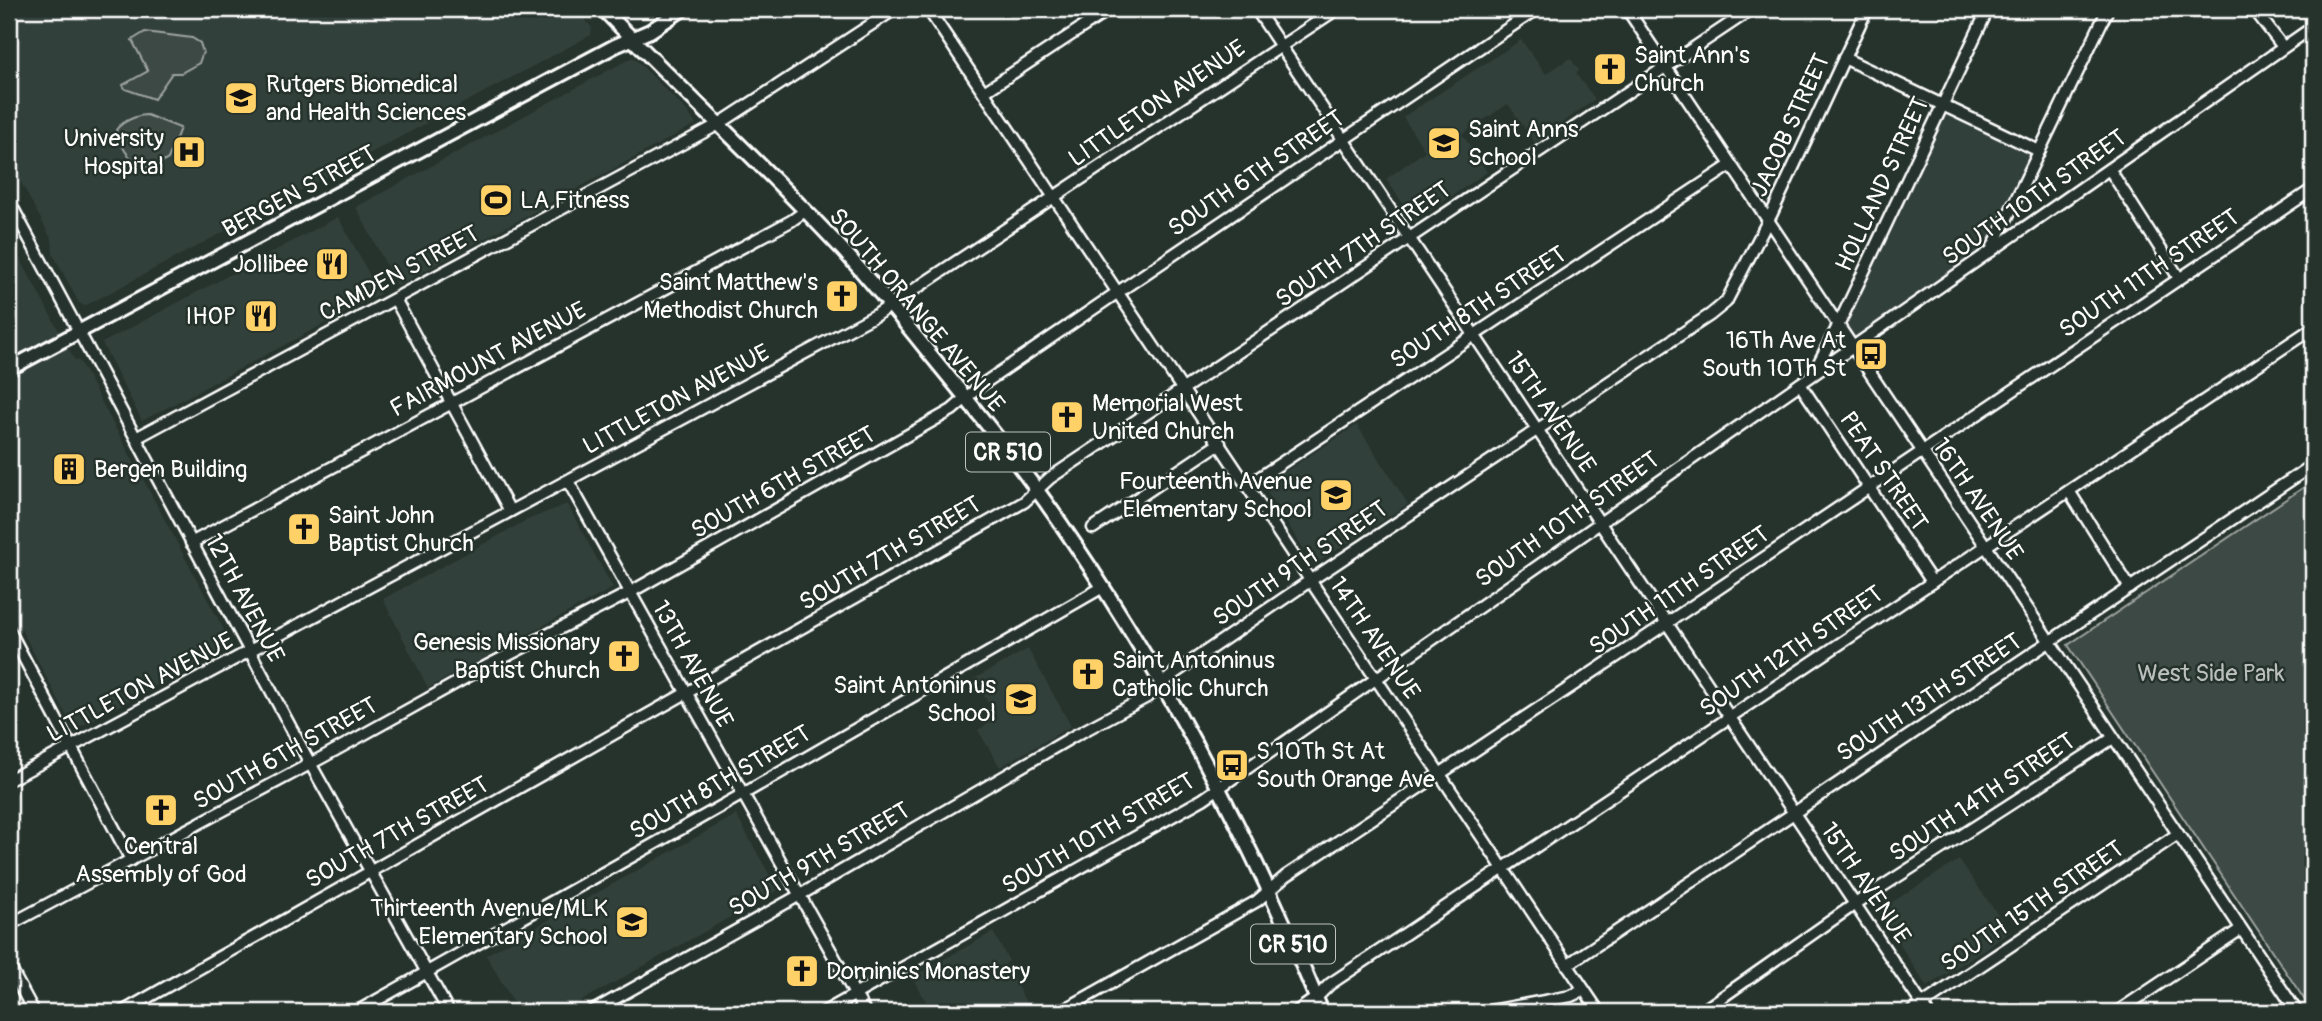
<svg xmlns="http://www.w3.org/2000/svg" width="2322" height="1021" font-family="Pangolin,sans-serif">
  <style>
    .built { fill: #333f3a }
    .green { fill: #3e4944; stroke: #9ea4a2; stroke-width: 2 }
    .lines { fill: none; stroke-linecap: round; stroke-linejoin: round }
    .minor-casing { stroke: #fff; stroke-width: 15 }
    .major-casing { stroke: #fff; stroke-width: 18 }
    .minor { stroke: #26332d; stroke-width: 10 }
    .major { stroke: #26332d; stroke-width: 12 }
    .labels { text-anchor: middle; stroke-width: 5; stroke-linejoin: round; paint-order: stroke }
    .shield { fill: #26332d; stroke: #bec2c0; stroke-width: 2 }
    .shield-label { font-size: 23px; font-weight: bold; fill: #fff }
    .poi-label { font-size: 24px; fill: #fff; stroke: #26332d; text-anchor: start }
    .street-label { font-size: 24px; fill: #fff; stroke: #26332d }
    .park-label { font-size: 24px; fill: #bbbfbe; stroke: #26332d }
  </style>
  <rect width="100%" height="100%" fill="#26332d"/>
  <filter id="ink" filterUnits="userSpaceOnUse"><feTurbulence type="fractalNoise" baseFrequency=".0143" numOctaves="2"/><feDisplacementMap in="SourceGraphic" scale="14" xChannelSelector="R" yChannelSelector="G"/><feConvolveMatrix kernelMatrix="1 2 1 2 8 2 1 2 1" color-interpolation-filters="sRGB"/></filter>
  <g filter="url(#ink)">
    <g class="built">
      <polygon points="9,9 576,9 592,28 591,35 85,306 79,303 53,254 52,240 9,160"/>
      <polygon points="1521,40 1546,74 1570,58 1579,70 1576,74 1595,99 1535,143 1508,104 1462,134 1487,172 1415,221 1386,179 1425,151 1403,117"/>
      <polygon points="633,57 687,111 696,124 397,286 356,207"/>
      <polygon points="1943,107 2038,151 1988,253 1853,346 1839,326"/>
      <polygon points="338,217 380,294 142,421 102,343"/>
      <polygon points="9,238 74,359 80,362 232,645 74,730 9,606"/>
      <polygon points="1357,425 1408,504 1314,565 1263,486"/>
      <polygon points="567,504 613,588 428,688 383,599 527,520"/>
      <polygon points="1028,649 1071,726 1000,767 978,730 997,718 974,679"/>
      <polygon points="736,815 778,890 562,1012 519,1012 486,955"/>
      <polygon points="1959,860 2010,932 1927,987 1878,911"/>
      <polygon points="993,932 1009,961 1005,964 1031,1012 932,1012 912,977"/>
    </g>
    <g class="green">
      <polygon points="145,32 192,38 200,43 203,52 199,63 181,73 172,73 154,99 125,89 123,85 148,71 132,40"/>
      <path d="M147 115 180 128 168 159 153 168C131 167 122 149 116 130 121 122 137 115 147 115Z"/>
      <polygon points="2313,481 2313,1004 2306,1002 2068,645"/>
    </g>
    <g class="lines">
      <g class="minor-casing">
        <g id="minor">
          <polyline points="928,9 1599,1012"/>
          <polyline points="1256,9 1927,1012"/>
          <polyline points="1627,9 2297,1012"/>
          <polyline points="2254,9 2283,47"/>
          <polyline points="1844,58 2039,151"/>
          <polyline points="984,92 1110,9"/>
          <polyline points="2110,170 2179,278"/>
          <polyline points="9,201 306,756 449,1012"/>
          <polyline points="1991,251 2108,9"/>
          <polyline points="395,299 510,511"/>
          <polyline points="1813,374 1838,326 1988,9"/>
          <polyline points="1800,384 1932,582"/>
          <polyline points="136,438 719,124 895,9"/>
          <polyline points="568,481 865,1012"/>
          <polyline points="1248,485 1731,165"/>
          <polyline points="2069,491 2130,588"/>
          <polyline points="1093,528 1220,443"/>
          <polyline points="191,543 791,221 805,211"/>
          <polyline points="9,630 131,860"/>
          <polyline points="9,780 876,315 1337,9"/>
          <polyline points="9,925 323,757 485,667 629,593 952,410 980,386 1118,292 1537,9"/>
          <polyline points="1567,965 2313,465"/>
          <polyline points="9,966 34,1012"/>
          <polyline points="122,1012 1024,502 1050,478 1752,9"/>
          <polyline points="356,1012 743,794 1103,587"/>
          <polyline points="591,1012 800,895 1074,736 1147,697 1176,672 1311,580 1710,315 1726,302 1772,213 1867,9"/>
          <polyline points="824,1012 1203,799 2313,27"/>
          <polyline points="1060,1012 1257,901 1286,876 1667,623 2313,189"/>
          <polyline points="1296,1012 1316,998 1330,984 2313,328"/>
          <polyline points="1485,1012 1571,996 1584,990"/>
          <polyline points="1701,1012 1855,904 2113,738"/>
          <polyline points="1911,1012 2178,834"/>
          <polyline points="2117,1012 2241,929"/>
        </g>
      </g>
      <g class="major-casing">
        <g id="major">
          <path d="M603 9C681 90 765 166 841 248 872 282 901 318 930 354 980 415 1030 477 1074 543 1173 690 1255 849 1322 1012"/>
          <polyline points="9,369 615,46 650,31 683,9"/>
        </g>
      </g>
      <use href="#minor" class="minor"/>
      <use href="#major" class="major"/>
    </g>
  </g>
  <defs>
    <g id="church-square" transform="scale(1.75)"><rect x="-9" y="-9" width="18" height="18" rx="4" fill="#ffd166" stroke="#26332d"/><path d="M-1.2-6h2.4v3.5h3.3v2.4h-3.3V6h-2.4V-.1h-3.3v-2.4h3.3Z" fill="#111"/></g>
    <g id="university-square" transform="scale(1.75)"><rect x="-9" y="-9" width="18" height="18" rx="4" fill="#ffd166" stroke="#26332d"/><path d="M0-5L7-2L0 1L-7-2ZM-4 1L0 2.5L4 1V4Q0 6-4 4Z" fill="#111"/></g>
    <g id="school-square" transform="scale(1.75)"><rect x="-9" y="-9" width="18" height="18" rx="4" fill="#ffd166" stroke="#26332d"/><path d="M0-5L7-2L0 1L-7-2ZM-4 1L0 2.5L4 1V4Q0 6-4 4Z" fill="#111"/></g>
    <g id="hospital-square" transform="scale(1.75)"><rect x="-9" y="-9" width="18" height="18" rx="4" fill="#ffd166" stroke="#26332d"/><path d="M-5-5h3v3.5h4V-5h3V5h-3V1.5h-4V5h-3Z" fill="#111"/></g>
    <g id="stadium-square" transform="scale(1.75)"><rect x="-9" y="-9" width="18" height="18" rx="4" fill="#ffd166" stroke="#26332d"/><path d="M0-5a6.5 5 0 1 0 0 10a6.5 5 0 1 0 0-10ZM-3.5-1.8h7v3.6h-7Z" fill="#111"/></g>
    <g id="restaurant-square" transform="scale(1.75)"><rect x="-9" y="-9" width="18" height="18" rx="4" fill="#ffd166" stroke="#26332d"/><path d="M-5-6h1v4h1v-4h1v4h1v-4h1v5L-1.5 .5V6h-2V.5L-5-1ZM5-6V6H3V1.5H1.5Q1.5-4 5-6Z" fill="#111"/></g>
    <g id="bus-square" transform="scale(1.75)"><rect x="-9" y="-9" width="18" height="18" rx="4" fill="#ffd166" stroke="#26332d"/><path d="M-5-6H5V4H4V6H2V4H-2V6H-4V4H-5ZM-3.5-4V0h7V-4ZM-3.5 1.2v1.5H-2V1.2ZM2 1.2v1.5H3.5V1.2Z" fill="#111"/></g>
    <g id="building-square" transform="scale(1.75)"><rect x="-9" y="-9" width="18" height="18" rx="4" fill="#ffd166" stroke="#26332d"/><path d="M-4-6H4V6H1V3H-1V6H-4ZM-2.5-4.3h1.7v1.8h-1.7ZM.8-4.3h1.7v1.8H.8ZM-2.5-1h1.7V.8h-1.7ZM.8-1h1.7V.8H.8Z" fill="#111"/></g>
  </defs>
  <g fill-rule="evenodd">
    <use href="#church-square" x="1610" y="69"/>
    <use href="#university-square" x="241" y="98"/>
    <use href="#school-square" x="1444" y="143"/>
    <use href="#hospital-square" x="189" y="152"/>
    <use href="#stadium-square" x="496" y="200"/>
    <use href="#restaurant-square" x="332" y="264"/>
    <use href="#church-square" x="842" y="296"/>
    <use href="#restaurant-square" x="261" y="316"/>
    <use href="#bus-square" x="1871" y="354"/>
    <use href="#church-square" x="1067" y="417"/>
    <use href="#building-square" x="69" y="469"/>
    <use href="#school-square" x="1336" y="495"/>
    <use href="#church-square" x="304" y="529"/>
    <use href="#church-square" x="624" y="656"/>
    <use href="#church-square" x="1088" y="674"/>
    <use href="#school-square" x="1021" y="699"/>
    <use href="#bus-square" x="1232" y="765"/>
    <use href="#church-square" x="161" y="810"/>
    <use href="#school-square" x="632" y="922"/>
    <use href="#church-square" x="802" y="971"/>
  </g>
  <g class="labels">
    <g class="shield">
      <rect x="966" y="432.5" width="84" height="39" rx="5"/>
      <rect x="1251" y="924.5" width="84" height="39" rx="5"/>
    </g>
    <g class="shield-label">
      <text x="1008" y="460">CR 510</text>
      <text x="1293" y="952">CR 510</text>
    </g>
    <g class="poi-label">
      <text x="1634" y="63">Saint Ann's<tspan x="1634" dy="28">Church</tspan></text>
      <text x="266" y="92">Rutgers Biomedical<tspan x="266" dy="28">and Health Sciences</tspan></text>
      <text x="1468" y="137">Saint Anns<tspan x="1468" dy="28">School</tspan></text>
      <text x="164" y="146" text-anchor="end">University<tspan x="164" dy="28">Hospital</tspan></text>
      <text x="520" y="208">LA Fitness</text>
      <text x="308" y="272" text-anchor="end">Jollibee</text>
      <text x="818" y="290" text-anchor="end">Saint Matthew's<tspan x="818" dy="28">Methodist Church</tspan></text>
      <text x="236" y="324" text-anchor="end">IHOP</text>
      <text x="1846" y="348" text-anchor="end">16Th Ave At<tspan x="1846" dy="28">South 10Th St</tspan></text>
      <text x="1092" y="411">Memorial West<tspan x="1092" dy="28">United Church</tspan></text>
      <text x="94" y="477">Bergen Building</text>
      <text x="1312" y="489" text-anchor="end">Fourteenth Avenue<tspan x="1312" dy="28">Elementary School</tspan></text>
      <text x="328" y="523">Saint John<tspan x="328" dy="28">Baptist Church</tspan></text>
      <text x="600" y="650" text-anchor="end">Genesis Missionary<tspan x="600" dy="28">Baptist Church</tspan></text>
      <text x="1112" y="668">Saint Antoninus<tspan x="1112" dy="28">Catholic Church</tspan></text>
      <text x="996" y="693" text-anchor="end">Saint Antoninus<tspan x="996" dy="28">School</tspan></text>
      <text x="1256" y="759">S 10Th St At<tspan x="1256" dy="28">South Orange Ave</tspan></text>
      <text x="161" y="854" text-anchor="middle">Central<tspan x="161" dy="28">Assembly of God</tspan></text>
      <text x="608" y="916" text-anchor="end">Thirteenth Avenue/MLK<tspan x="608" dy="28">Elementary School</tspan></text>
      <text x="826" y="979">Dominics Monastery</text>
    </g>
    <g class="street-label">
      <text transform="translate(1157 103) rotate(-34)" y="8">LITTLETON AVENUE</text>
      <text transform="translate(1790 125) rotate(-65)" y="8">JACOB STREET</text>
      <text transform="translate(1256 173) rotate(-34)" y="8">SOUTH 6TH STREET</text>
      <text transform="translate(1882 184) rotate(-65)" y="8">HOLLAND STREET</text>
      <text transform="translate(299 191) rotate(-28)" y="8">BERGEN STREET</text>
      <text transform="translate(2034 197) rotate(-35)" y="8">SOUTH 10TH STREET</text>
      <text transform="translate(1363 244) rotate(-34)" y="8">SOUTH 7TH STREET</text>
      <text transform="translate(399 273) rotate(-28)" y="8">CAMDEN STREET</text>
      <text transform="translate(2149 273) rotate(-34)" y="8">SOUTH 11TH STREET</text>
      <text transform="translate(1478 307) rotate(-33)" y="8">SOUTH 8TH STREET</text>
      <text transform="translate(917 310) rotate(50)" y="8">SOUTH ORANGE AVENUE</text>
      <text transform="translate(488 359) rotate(-28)" y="8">FAIRMOUNT AVENUE</text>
      <text transform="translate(676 399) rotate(-28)" y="8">LITTLETON AVENUE</text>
      <text transform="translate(1551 412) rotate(56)" y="8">15TH AVENUE</text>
      <text transform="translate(1884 471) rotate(56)" y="8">PEAT STREET</text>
      <text transform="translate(783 482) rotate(-29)" y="8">SOUTH 6TH STREET</text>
      <text transform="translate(1978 499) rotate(56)" y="8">16TH AVENUE</text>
      <text transform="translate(1567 519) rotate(-35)" y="8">SOUTH 10TH STREET</text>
      <text transform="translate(890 553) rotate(-30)" y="8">SOUTH 7TH STREET</text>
      <text transform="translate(1300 563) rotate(-34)" y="8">SOUTH 9TH STREET</text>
      <text transform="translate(1679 590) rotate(-34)" y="8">SOUTH 11TH STREET</text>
      <text transform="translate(245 598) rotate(62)" y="8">12TH AVENUE</text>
      <text transform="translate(1375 638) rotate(56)" y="8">14TH AVENUE</text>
      <text transform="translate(1791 651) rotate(-34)" y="8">SOUTH 12TH STREET</text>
      <text transform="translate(693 664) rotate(61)" y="8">13TH AVENUE</text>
      <text transform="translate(140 687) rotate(-28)" y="8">LITTLETON AVENUE</text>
      <text transform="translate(1929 697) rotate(-33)" y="8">SOUTH 13TH STREET</text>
      <text transform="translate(285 753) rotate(-29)" y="8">SOUTH 6TH STREET</text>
      <text transform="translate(720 782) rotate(-30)" y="8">SOUTH 8TH STREET</text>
      <text transform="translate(1982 797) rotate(-33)" y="8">SOUTH 14TH STREET</text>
      <text transform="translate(397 832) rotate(-29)" y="8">SOUTH 7TH STREET</text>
      <text transform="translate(1098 833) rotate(-30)" y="8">SOUTH 10TH STREET</text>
      <text transform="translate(819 859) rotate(-30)" y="8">SOUTH 9TH STREET</text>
      <text transform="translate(1866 883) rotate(56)" y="8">15TH AVENUE</text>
      <text transform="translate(2032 906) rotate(-34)" y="8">SOUTH 15TH STREET</text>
    </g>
    <g class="park-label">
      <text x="2211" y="681">West Side Park</text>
    </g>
  </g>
  <rect width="2322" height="1021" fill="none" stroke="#26332d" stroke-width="35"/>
  <rect x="18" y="18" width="2287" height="986" fill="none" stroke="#fff" stroke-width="2.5" filter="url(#ink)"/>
</svg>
